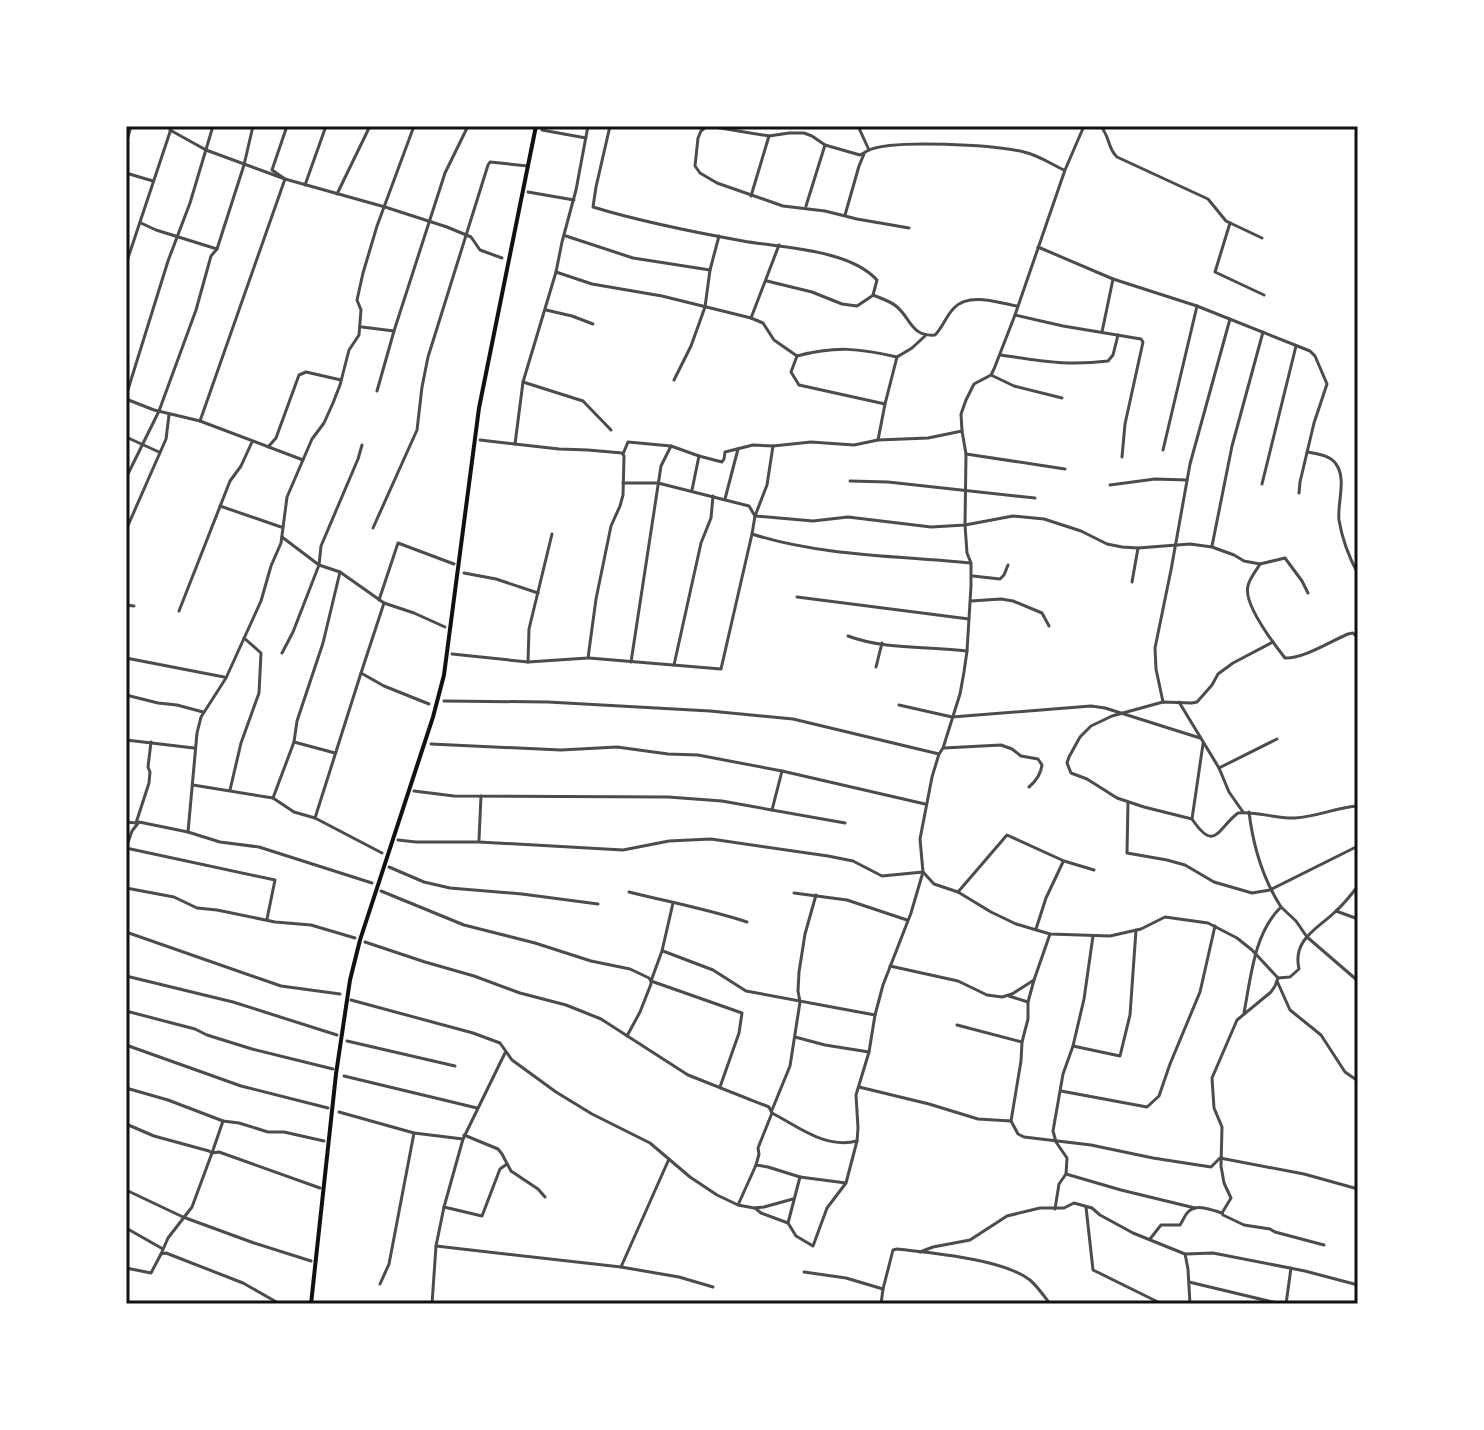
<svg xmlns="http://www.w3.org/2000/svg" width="1484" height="1430" font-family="'IBM Plex Sans',sans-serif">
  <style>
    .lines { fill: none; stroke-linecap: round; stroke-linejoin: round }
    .minor { stroke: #4c4c4c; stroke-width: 3 }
    .primary { stroke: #111; stroke-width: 4 }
    .neatline { fill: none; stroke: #111; stroke-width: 3 }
  </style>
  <rect width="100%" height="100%" fill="#fff"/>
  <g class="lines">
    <g class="minor">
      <path d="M610 126 596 187 593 207C642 222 693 232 743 241 782 248 849 249 877 280L873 295C880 298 890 301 896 306 911 318 911 337 935 335 943 327 946 316 954 308 969 292 999 303 1017 306"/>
      <polyline points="707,126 701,131 698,138 695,166 700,173 717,183 783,206 825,211 857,219 909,228"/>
      <polyline points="708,126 769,136 789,133 804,133 812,136 825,145 860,155 869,150 858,126"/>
      <path d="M1100 126C1110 135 1107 148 1117 157L1208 199 1226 221 1262 238"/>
      <polyline points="170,130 206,150 285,179 385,207 447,227 471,237 480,250 502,258"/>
      <polyline points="542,130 586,138"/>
      <polyline points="126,144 131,126"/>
      <path d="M869 150C894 139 995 145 1024 152 1038 155 1051 164 1064 170"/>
      <polyline points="126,173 153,181"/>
      <polyline points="305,185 326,126"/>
      <polyline points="528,192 574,200"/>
      <polyline points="337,194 370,126"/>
      <polyline points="751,196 769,136"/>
      <polyline points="806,206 825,145"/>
      <polyline points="845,215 859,166 864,154"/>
      <polyline points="141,223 156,230 217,249"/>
      <polyline points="1230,223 1215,272 1264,295"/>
      <polyline points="566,236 633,258 710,270"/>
      <polyline points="1038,247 1113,279 1197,306 1310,351 1315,356 1327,384 1314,423 1300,482 1299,493"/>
      <polyline points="126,264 172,126"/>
      <path d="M556 272 592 284 662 296 751 318 763 323 774 340 797 356C835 346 859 348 897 357"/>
      <polyline points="767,281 812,292 842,304 857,306 872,296"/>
      <polyline points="546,310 572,316 593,324"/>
      <polyline points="1015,315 1063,326 1141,339 1143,342 1125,424 1122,457"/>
      <polyline points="751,318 779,245"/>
      <polyline points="362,327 394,331"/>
      <polyline points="1102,332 1113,279"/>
      <path d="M1001 355C1041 361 1067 366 1108 361L1113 355 1118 335"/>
      <polyline points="797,356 791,372 799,385 885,404"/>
      <polyline points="991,375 1014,386 1062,398"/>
      <polyline points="674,380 691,346 705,307 710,270 719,236"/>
      <polyline points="523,382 583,401 611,430"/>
      <polyline points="377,391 394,331 445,173 468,126"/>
      <polyline points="126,396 168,261 190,203 213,126"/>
      <polyline points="126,399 154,410 200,421 303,460"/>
      <polyline points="200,421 285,179 272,170 287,126"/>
      <polyline points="126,437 159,452"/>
      <polyline points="878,440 885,404 897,357 912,348 925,336"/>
      <polyline points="515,444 523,382 556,272 562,242 576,190 588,126"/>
      <polyline points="773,446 767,485 755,516 813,521 848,517 931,527 965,525 1013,516 1044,519 1081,531 1107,544 1122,547 1138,548 1190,544 1212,547 1234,555 1244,561 1260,564 1285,558 1302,581 1308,593"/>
      <polyline points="268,447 276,438 299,375 306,372 341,380"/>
      <polyline points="1163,450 1197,306"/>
      <path d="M1307 452C1317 454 1330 455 1336 464 1347 479 1337 503 1339 520 1342 539 1349 557 1358 574"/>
      <polyline points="623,454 628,442 671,446 699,456 722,462 724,459 725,452 753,445 773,446 811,442 854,445 878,440 928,438 962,431"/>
      <polyline points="966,454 1065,469"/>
      <polyline points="126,478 159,411 196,310 211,256 217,249 244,165 253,126"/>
      <polyline points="850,481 888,482 1035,498"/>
      <polyline points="1262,484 1296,346"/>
      <polyline points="1110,485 1155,479 1187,480"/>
      <polyline points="692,490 699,456"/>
      <polyline points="725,499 738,449"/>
      <polyline points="220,506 281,527"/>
      <polyline points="373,528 417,430 422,387 428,357 488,165 490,162 528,166"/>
      <polyline points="126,530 166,439 169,415"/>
      <path d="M752 534C820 556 899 556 970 563"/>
      <polyline points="282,537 319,565 340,572 384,603 414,613 445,627"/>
      <polyline points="1212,546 1232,446 1263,332"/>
      <path d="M1260 564C1256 571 1249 579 1248 586 1243 604 1274 644 1285 658 1303 659 1331 641 1348 634L1353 633 1358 638"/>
      <polyline points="464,573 496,579 538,593"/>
      <polyline points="973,576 1000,579 1004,575 1008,565"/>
      <polyline points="1132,582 1138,548"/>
      <polyline points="797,597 969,619"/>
      <polyline points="379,600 398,543 454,564"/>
      <polyline points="971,601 1001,599 1013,601 1042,613 1049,626"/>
      <polyline points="384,603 361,673 384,686 429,704"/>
      <polyline points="126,605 134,606"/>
      <polyline points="179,611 230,481 241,466 252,442"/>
      <path d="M848 636C885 650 928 646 967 651"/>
      <path d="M1273 642 1233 663 1218 674 1212 685 1197 702 1192 703 1163 702 1112 716 1091 726 1080 737 1069 757 1067 763 1071 773 1087 779 1117 798 1144 807 1192 819C1215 853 1217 829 1238 813 1257 811 1276 819 1295 818 1317 817 1337 807 1358 806"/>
      <polyline points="282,653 293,632 319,565 321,546 358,459 362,445"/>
      <polyline points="452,654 528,662 588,658 596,599 611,526 620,506 623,495 624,456 622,453 588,450 559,449 480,440"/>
      <polyline points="126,658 224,677"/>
      <polyline points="589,658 721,669 752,534 755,516 749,506 658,483 623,483"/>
      <polyline points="528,662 529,629 552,534"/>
      <polyline points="631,662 661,466 671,446"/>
      <polyline points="674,665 701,543 711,518 713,496"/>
      <polyline points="876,667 882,643"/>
      <polyline points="126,695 158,703 177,705 203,712"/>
      <polyline points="444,701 548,702 710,711 793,719 939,754"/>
      <polyline points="1163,702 1156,669 1155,648 1171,570 1190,464 1230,319"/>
      <polyline points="1179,702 1219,768 1229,792 1243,812"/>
      <polyline points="899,705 952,717 1091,706 1105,708 1200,738"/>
      <polyline points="126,740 194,748"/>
      <polyline points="294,742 335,753"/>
      <polyline points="431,744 561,750 617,747 668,754 698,755 782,771 925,804"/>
      <path d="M944 748 1001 745 1012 749 1021 756 1038 759 1042 765C1041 774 1036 781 1029 787"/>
      <polyline points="1219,768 1277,739"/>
      <polyline points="193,785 273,798 294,812 315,818 382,853"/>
      <polyline points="230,790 241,743 259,693 261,653 244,638"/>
      <polyline points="414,791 454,796 668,797 722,801 845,823"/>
      <polyline points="273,798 294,742 297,721 323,643 340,572"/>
      <polyline points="1128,802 1127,853 1167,860 1185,865 1214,882 1252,893 1270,890 1358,846"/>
      <polyline points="772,810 782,771"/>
      <polyline points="315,818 361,673"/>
      <polyline points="1192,819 1203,744"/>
      <polyline points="126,822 136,823 149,783 150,772 148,767 151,742"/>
      <polyline points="398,840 416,842 479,842 623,850 669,841 711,839 828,856 853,861 882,876 923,872 934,884 958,892 991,912 1016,924 1050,934 1110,936 1141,929 1165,917 1208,923 1237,938 1252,950 1278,978"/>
      <polyline points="479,840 481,796"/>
      <polyline points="126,848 275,880 267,919"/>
      <polyline points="126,848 132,831 139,822 188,832"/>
      <polyline points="389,867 424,882 450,888 522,894 598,904"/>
      <polyline points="372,883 259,847 220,842 188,832 197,733 201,717 226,678 261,601 271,566 281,543 287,497 312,439 324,423 333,403 340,385 349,350 359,335 361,310 357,300 363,273 377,226 414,126"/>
      <polyline points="126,888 174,897 197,908 217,910 275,922 311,925 355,938"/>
      <polyline points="381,891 464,925 535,943 591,961 630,969 649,978 651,981 651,984 640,1012 627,1036"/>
      <path d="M629 892C669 902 707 909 747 922"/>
      <polyline points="958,892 1007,835 1064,861 1094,870"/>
      <polyline points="794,893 847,900 907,920"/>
      <polyline points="673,903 662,951 651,981 742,1013 739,1033 720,1087"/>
      <polyline points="1281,907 1296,921 1307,937 1358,981"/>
      <polyline points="1336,911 1358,919"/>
      <polyline points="1036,929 1046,898 1063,862"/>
      <polyline points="126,932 281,986 340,994"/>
      <polyline points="365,942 425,962 474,976 520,993 566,1005 601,1019 688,1075 769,1107 772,1113 758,1148 759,1154 756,1165 768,1167 800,1177"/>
      <polyline points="663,951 713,970 746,991 875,1015"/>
      <polyline points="890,966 958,981 987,995 1002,997 1012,994 1034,980 1050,934"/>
      <polyline points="126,976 233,1002 337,1035"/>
      <polyline points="1034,980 1028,1002 1028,1019 1022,1042 1021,1061 1011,1121 1018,1134 1024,1137 1091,1145 1153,1158 1211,1167 1220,1158 1304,1174 1358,1189"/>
      <polyline points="1277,981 1290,1010 1321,1035 1345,1072 1358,1081"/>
      <polyline points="1009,996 1028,1002"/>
      <polyline points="351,1000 473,1033 500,1043 512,1060 556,1092 592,1114 650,1143 690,1177 717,1195 738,1205 754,1208 764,1207 793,1199"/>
      <polyline points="126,1011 195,1029 207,1035 252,1049 333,1069"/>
      <path d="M1244 1013C1251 977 1254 933 1281 907 1263 879 1253 845 1249 812"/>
      <polyline points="957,1025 1022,1042"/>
      <polyline points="795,1037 825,1045 869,1052"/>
      <polyline points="347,1041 455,1066"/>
      <polyline points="126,1045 241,1086 328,1108"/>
      <polyline points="1073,1046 1120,1056 1130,1015 1136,930"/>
      <polyline points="344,1076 477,1108"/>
      <polyline points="859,1087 929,1104 978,1119 1011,1121"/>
      <polyline points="126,1088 168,1100 223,1121 239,1123 268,1132 284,1132 324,1141"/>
      <polyline points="1061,1091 1147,1107 1159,1096 1170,1064 1200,992 1215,926"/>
      <polyline points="772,1110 790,1066 800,1002 798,991 799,972 805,934 816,895"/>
      <polyline points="339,1112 414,1133 463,1139"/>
      <path d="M772 1113C799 1127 825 1149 857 1141"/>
      <polyline points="223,1121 212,1153 219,1152 320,1188"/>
      <polyline points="126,1124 154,1136 209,1151 212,1153 192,1207 168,1238 161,1254"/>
      <polyline points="464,1135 498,1149 502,1154 511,1171 538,1189 545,1197"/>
      <polyline points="1066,1174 1121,1190 1195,1208"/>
      <polyline points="846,1183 827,1208 813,1246 796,1236 788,1223 800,1177 846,1183 857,1141 858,1128 856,1095 869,1052 875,1015 883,985 911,913 923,872 920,839 932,777 939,754 943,748 960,694 964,672 967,651 971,586 971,563 967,553 965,525 966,454 962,431 961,414 966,400 974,384 991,375 994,369 1015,315 1065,170 1084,126"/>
      <polyline points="126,1190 183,1217 254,1243 311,1261"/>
      <polyline points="738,1205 756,1165"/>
      <polyline points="444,1207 482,1216 500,1169 507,1164"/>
      <polyline points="1086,1207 1093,1270 1162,1304"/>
      <polyline points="755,1208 761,1213 788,1223"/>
      <polyline points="1055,1209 1059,1184 1066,1174 1067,1158 1056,1142 1053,1131 1063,1074 1073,1046 1084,999 1093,936"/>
      <polyline points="126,1228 163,1249"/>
      <path d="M1150 1239 1161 1225H1180C1183 1221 1184 1216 1188 1212 1197 1203 1212 1210 1222 1213"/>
      <path d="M1324 1245 1275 1232 1270 1229 1244 1225 1223 1215 1222 1213 1231 1198 1224 1183 1221 1166 1222 1127 1214 1108 1212 1078 1237 1020 1271 992 1275 986 1278 978 1290 977 1299 969C1292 939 1319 928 1336 911 1344 904 1351 895 1358 886"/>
      <polyline points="436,1246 621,1267 679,1277 713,1287"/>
      <polyline points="920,1252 933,1247 970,1240 1007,1216 1040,1208 1064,1208 1074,1203 1092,1208 1100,1215 1133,1233 1185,1254 1188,1269 1190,1304"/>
      <polyline points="1186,1254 1213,1253 1305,1271 1358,1285"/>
      <polyline points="621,1267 669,1159"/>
      <polyline points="126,1268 151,1273 161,1254 166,1253 243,1283 280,1304"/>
      <polyline points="804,1272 846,1278 883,1289"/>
      <polyline points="1189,1282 1281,1304"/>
      <polyline points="380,1284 389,1264 414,1133"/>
      <polyline points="432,1304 436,1246 444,1207 463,1139 505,1053"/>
      <path d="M881 1304 883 1289 893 1250 897 1249C931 1253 1003 1259 1030 1280 1038 1287 1044 1296 1050 1304"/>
      <polyline points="1286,1304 1291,1268"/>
    </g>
    <polyline class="primary" points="311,1304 336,1074 350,980 360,940 433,717 444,675 479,408 536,126"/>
  </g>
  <rect width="1484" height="1430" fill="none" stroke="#ffffff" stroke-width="256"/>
  <rect x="128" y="128" width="1228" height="1174" class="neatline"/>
</svg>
